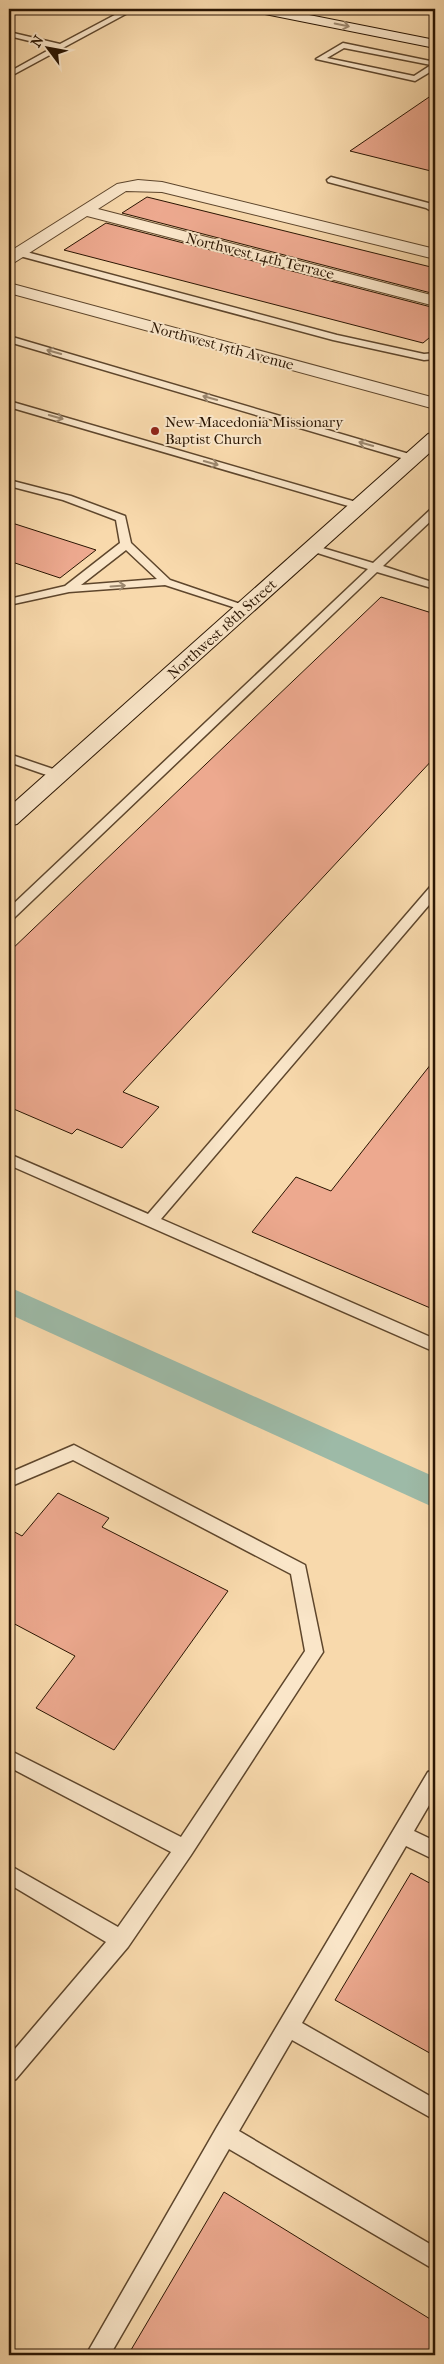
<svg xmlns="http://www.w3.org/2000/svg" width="444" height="2364" font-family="'IM FELL French Canon',serif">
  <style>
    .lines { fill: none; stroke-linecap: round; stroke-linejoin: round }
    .canal { fill: #9dbaa7; fill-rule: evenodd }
    .building { fill: #eda98f; stroke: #2a1502 }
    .lane-casing { stroke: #5e462c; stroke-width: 3 }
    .street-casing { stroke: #5e462c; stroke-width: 2 }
    .secondary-casing { stroke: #2a1502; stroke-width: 2 }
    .lane { fill: #fae6c9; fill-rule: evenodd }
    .street { fill: #fae6c9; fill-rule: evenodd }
    .secondary { fill: #fae6c9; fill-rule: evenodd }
    .oneway { stroke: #9c886f }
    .poi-dot { fill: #8f2418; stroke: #fae6c9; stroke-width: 2 }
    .labels { text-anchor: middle; stroke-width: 4; stroke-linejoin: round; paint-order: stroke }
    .far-street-label { font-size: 15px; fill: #2a1502; stroke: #fae6c9 }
    .far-poi-label { font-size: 15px; fill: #2a1502; stroke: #fae6c9; text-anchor: start }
  </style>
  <rect width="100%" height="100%" fill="#f8d9ac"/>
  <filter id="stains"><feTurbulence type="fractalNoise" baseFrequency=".004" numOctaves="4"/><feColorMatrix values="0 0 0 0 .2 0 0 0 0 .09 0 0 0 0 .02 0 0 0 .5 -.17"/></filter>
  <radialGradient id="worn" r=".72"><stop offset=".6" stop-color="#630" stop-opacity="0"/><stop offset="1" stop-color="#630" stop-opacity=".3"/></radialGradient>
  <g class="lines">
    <polygon class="canal" points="9,1287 435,1477 435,1508 9,1314"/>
  </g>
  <g class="building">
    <polygon points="435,93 435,172 350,151"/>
    <polygon points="147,197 435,268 435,294 122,213"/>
    <polygon points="106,223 435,308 435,333 423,343 64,250"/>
    <polygon points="9,522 96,550 60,578 9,561"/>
    <polygon points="381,597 435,614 435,757 123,1092 159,1107 122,1148 77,1129 72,1134 9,1107 9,952"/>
    <polygon points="435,1059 435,1310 252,1232 296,1177 331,1191"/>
    <polygon points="58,1493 109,1518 102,1527 228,1591 114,1750 36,1708 75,1656 9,1621 9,1529 22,1536"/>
    <polygon points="411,1873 435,1886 435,2056 335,2000"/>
    <polygon points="224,2192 435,2322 435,2355 128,2355"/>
  </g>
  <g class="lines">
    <g class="lane-casing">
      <g id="lane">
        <polygon points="126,9 135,9 9,77 9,72 54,47 9,36 9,32 60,44"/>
        <polygon points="426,9 435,9 435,12 427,11"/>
        <path d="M343 43 435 62V69L415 81 316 59ZM344 48 431 65 414 76 327 58Z"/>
        <polygon points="331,177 432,204 435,206 435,213 426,208 328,182 327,180"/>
        <polygon points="19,250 337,335 424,354 435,353 435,359 424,360 333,340 16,255 15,253"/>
        <polygon points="9,336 416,456 417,458 408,460 9,342"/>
        <polygon points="9,401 363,504 364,506 363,508 355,508 9,407"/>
        <path d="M9 480 71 496 125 516 131 543 170 580 252 608 246 611 242 610 165 585 69 592 9 605V599L65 586 120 543 116 520 63 500 9 486ZM126 550 157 579 81 585Z"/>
        <polygon points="435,508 435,517 383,566 435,583 435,589 377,572 14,918 9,919 9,908 368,569 308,550 308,546 316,546 373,563 431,509"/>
        <polygon points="9,754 62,772 64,775 58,779 9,762"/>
        <polygon points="435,886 435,898 161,1219 435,1339 435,1352 9,1165 9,1154 148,1214 430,887"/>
        <polygon points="74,1445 305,1565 323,1652 191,1855 128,1947 16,2079 9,2082 9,2056 106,1942 9,1884 9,1865 118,1927 171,1852 9,1767 9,1750 181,1837 305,1651 291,1574 73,1460 9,1487 9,1473"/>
        <polygon points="435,1770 435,1795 414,1831 435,1841 435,1860 406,1846 302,2023 435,2099 435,2120 292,2040 239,2131 435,2247 435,2270 229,2149 110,2355 86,2355 217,2127 428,1772"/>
      </g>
    </g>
    <g class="street-casing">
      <g id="street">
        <polygon points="138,180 162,182 435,249 435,259 162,192 126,191 98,209 435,296 435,306 87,216 15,262 9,264 9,252 117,184"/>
        <polygon points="9,283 435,398 435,409 9,293"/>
      </g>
    </g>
    <g class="secondary-casing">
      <g id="secondary">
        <polygon points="253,9 279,9 435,40 435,48 260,13"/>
        <polygon points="435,432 435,448 17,824 9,826 9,807 428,434"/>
      </g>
    </g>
    <use href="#lane" class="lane"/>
    <use href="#street" class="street"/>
    <use href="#secondary" class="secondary"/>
  </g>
  <defs><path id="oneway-shaft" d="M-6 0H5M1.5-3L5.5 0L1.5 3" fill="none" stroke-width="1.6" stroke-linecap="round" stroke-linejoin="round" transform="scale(1.25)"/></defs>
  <g class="oneway">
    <use href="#oneway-shaft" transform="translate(342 25) rotate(12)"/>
    <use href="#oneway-shaft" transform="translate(54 352) rotate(-164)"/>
    <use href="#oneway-shaft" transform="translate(210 398) rotate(-164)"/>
    <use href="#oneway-shaft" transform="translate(56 417) rotate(16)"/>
    <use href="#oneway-shaft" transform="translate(366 444) rotate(-164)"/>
    <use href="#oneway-shaft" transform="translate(211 463) rotate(16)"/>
    <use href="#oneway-shaft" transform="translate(118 586) rotate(-4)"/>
  </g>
  <circle class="poi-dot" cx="155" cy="431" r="5"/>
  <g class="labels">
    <g class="far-street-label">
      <text transform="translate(260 256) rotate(14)" y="5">Northwest 14th Terrace</text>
      <text transform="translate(222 346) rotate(15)" y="5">Northwest 15th Avenue</text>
      <text transform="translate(222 629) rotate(-42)" y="5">Northwest 18th Street</text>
    </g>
    <g class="far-poi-label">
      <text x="165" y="427">New-Macedonia Missionary<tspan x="165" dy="17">Baptist Church</tspan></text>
    </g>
  </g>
  <rect width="444" height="2364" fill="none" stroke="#f8d9ac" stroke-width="30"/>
  <rect x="10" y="10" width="424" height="2344" fill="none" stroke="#2a1502" stroke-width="2.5"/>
  <rect x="15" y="15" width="414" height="2334" fill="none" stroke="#2a1502"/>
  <g transform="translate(48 48) rotate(302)" stroke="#fae6c9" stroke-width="4" paint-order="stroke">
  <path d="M0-4L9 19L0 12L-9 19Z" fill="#2a1502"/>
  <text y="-8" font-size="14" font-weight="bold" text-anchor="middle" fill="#2a1502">N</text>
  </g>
  <rect width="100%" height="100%" filter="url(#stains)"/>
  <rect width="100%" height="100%" fill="url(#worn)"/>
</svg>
